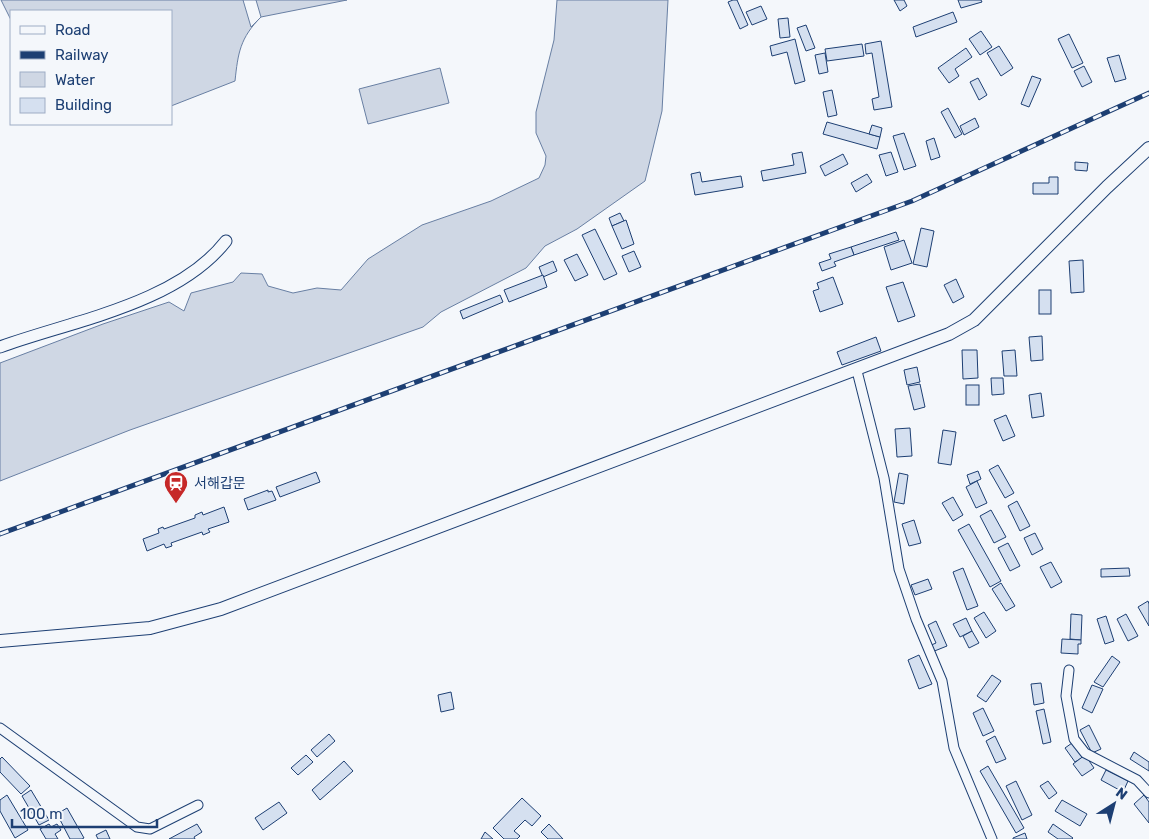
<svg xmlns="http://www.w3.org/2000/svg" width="1149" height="839" font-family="Rubik,'Noto Sans KR',sans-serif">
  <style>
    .water { fill: #cfd7e4; stroke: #687fa3 }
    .pier { fill: #f4f7fb; stroke: #687fa3 }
    .building { fill: #d5e0f0; stroke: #1d3f73 }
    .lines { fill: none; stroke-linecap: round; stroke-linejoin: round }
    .minor-casing { stroke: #1d3f73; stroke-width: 11 }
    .tertiary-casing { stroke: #1d3f73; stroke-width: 13 }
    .secondary-casing { stroke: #1d3f73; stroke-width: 14 }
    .minor { stroke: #f4f7fb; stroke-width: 9 }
    .tertiary { stroke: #f4f7fb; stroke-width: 11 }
    .secondary { stroke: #f4f7fb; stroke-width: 12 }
    .rail-casing { stroke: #1d3f73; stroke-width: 5 }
    .rail { stroke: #f4f7fb; stroke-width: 3; stroke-dasharray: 9; stroke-linecap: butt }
    .labels { text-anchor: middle; stroke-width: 4; stroke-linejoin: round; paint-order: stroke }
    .poi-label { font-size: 14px; fill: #1d3f73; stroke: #f4f7fb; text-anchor: start }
  </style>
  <rect width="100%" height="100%" fill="#f4f7fb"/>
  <g class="water">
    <path d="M1 0H347L261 17C240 38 238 53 235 81L171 106V11H11V20Z"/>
    <polygon points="557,0 668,0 662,111 645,181 577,229 545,246 526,268 441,312 423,327 130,430 0,481 0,363 103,324 169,302 184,311 191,293 233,282 241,273 262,274 268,286 293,293 317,288 341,290 368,259 422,225 491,201 539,178 545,165 546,156 536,133 536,112 554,40"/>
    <polygon points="440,68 449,103 368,124 359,89"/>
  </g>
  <polygon class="pier" points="243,0 256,0 261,17 251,27"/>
  <g class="building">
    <polygon points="733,0 737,0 748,25 740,29 728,2"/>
    <polygon points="894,0 904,0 907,6 900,11"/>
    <polygon points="958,0 981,0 982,2 961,8"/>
    <polygon points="761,6 767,19 752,25 746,12"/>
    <polygon points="953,12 957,22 916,37 913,27"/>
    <polygon points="788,18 790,37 780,38 778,19"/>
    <polygon points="806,25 815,48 806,51 797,28"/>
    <polygon points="981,31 992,47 980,55 969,39"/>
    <polygon points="1069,34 1083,63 1072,68 1058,39"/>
    <polygon points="795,39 805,81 795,84 787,52 772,56 770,46"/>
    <polygon points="881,41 892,107 874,110 872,99 879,97 872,53 866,54 865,44"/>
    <polygon points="862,44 864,56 827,61 825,49"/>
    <polygon points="999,46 1013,68 1001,76 987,53"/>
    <polygon points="966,48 972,57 955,69 959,76 949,83 938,68"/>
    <polygon points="825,53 828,72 819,74 815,55"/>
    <polygon points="1119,55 1126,79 1115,82 1107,58"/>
    <polygon points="1084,66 1092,82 1082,87 1074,71"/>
    <polygon points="1032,76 1041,79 1029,107 1021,104"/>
    <polygon points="978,78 987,95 979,100 970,82"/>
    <polygon points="832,90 837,115 828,117 823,92"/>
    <polygon points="948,108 962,134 955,138 941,112"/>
    <polygon points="975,118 979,127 964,135 960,126"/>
    <polygon points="827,122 880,137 877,149 823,134"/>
    <polygon points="872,125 882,128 880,137 869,134"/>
    <polygon points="904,133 916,166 904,170 893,136"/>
    <polygon points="934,138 940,157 931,160 926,141"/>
    <polygon points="802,152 806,173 763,181 761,171 794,165 792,154"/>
    <polygon points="891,152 898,172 886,176 879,155"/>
    <polygon points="843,154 848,164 825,176 820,166"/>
    <polygon points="1075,162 1088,163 1087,171 1075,170"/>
    <polygon points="700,172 702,182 741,176 743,187 695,195 691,174"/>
    <polygon points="867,174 872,182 856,192 851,183"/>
    <polygon points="1049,177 1058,177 1058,194 1033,194 1033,183 1049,183"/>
    <polygon points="620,213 624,221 612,226 609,218"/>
    <polygon points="626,220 634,244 622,249 612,226"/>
    <polygon points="921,228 934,231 927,267 913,264"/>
    <polygon points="595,229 617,274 604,280 582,235"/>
    <polygon points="896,232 899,240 854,255 851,247"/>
    <polygon points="904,240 912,263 891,270 884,247"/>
    <polygon points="851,247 854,255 834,262 836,266 822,271 819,263 831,259 829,254"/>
    <polygon points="634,251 641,267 629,272 622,256"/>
    <polygon points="577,254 588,275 575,281 564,260"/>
    <polygon points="1083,260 1084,292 1071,293 1069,261"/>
    <polygon points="553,261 557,271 543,277 539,267"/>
    <polygon points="543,275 547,287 509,302 504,290"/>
    <polygon points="833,277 843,304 820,312 813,291 819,289 817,283"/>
    <polygon points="956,279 964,297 953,303 944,285"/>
    <polygon points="903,282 915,316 898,322 886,287"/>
    <rect x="1039" y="290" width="12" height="24"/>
    <polygon points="500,295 503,302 463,319 460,311"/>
    <polygon points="1042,336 1043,360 1031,361 1029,337"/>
    <polygon points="876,337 881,351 842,365 837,352"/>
    <polygon points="962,350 977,350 978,378 963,379"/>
    <polygon points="1015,350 1017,376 1004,376 1002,351"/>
    <polygon points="917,367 920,382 907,385 904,370"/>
    <polygon points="991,378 1003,378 1004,394 992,395"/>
    <polygon points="920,384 925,407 914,410 908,386"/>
    <rect x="966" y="385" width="13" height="20"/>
    <polygon points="1041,393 1044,416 1032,418 1029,395"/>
    <polygon points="1006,415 1015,436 1003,441 994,420"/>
    <polygon points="910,428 912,456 897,457 895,429"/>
    <polygon points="943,430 956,432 951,465 938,463"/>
    <polygon points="998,465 1014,493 1005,498 989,470"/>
    <polygon points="978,471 981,479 970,484 967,475"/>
    <polygon points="316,472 320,482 280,497 276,487"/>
    <polygon points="899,473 908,475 904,504 894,502"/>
    <polygon points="977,481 987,503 976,508 966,487"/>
    <polygon points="268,490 268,492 272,491 276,500 248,510 244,499"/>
    <polygon points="953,497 963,515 953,521 942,503"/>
    <polygon points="1017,501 1030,526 1020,531 1008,506"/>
    <polygon points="224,507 229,522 208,529 210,532 203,535 202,532 171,543 172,546 166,548 164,544 147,551 143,539 159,533 158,529 163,527 164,529 195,518 195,515 202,512 203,515"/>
    <polygon points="991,510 1006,537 994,543 980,516"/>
    <polygon points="914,520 921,543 909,546 902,524"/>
    <polygon points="969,524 1001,581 990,587 958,530"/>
    <polygon points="1035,533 1043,549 1032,555 1024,538"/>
    <polygon points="1008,543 1020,566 1010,571 998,548"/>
    <polygon points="1051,562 1062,582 1051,588 1040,567"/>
    <polygon points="963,568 978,606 967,610 953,572"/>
    <polygon points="1129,568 1130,576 1101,577 1101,569"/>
    <polygon points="928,579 932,589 915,595 911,585"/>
    <polygon points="1001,583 1015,606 1006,611 992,589"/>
    <polygon points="1148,601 1149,604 1149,626 1138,607"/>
    <polygon points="984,612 996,631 986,638 974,618"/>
    <polygon points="1071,614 1082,615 1081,640 1070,639"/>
    <polygon points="1126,614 1138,636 1128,641 1117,619"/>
    <polygon points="1106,616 1114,641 1105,644 1097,619"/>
    <polygon points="966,618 972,631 960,637 953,624"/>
    <polygon points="936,621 947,646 932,652 929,646 936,643 928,625"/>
    <polygon points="972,631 979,643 969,648 963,636"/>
    <polygon points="1062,639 1081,640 1081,644 1078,644 1078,654 1061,653"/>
    <polygon points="919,655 932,684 919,689 908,660"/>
    <polygon points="1112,656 1120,662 1103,687 1094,682"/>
    <polygon points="992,675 1001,681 986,702 977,696"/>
    <polygon points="1041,683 1044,703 1034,705 1031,684"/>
    <polygon points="1092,685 1103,689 1092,713 1082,708"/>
    <polygon points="451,692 454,709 441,712 438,695"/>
    <polygon points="983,708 994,731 983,736 973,713"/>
    <polygon points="1044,709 1051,742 1043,744 1036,711"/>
    <polygon points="1089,725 1101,749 1092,753 1080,730"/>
    <polygon points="329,734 335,741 317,757 311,750"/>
    <polygon points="995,736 1006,759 996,763 986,741"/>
    <polygon points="1072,743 1083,757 1075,762 1065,748"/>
    <polygon points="1134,752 1149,762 1149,771 1130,759"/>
    <polygon points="306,755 313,762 298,775 291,768"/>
    <polygon points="1085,755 1094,768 1082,776 1073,764"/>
    <polygon points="2,757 30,786 21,794 0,772 0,759"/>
    <polygon points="344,761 353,771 320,800 312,790"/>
    <polygon points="988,766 1024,828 1016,833 980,771"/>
    <polygon points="1106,770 1128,781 1123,792 1101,780"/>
    <polygon points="1016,781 1032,815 1022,820 1006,786"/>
    <polygon points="1048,781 1057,793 1049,799 1040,786"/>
    <polygon points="31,790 49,820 39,825 22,796"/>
    <polygon points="7,795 28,830 15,838 0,811 0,800"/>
    <polygon points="1144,795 1149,802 1149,823 1134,804"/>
    <polygon points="522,798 541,816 532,826 525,820 514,831 520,836 517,839 504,839 493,828"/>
    <polygon points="1062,800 1087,814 1080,826 1055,811"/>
    <polygon points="279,802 287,813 263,830 255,818"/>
    <polygon points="67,808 84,838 82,839 70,839 57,814"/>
    <polygon points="49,824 51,827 57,824 61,830 55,834 58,839 46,839 40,829"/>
    <polygon points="197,824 202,832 194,837 195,839 169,839"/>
    <polygon points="549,824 563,839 548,839 541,832"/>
    <polygon points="1053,824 1073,838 1072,839 1058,839 1048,832"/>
    <polygon points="106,830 110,839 98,839 96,835"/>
    <polygon points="485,832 493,839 481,839"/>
    <polygon points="1025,833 1027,839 1013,839 1013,838"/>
  </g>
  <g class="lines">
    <g class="minor-casing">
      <g id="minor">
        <polyline points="857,371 884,478 899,569 916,619 942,681 954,748 992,839"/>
        <polyline points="1069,670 1066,696 1074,739 1085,753 1137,780 1149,793"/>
        <polyline points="0,728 137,827 150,829 198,805"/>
      </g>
    </g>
    <g class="tertiary-casing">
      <path id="tertiary" d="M0 347C71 321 177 304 226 241"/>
    </g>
    <g class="secondary-casing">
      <polyline id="secondary" points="0,641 150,628 221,609 949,334 974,320 1107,187 1149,148"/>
    </g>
    <use href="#minor" class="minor"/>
    <use href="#tertiary" class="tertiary"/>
    <use href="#secondary" class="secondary"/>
    <g class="rail-casing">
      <polyline id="rail" points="0,534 912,201 1149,93"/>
    </g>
    <use href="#rail" class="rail"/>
  </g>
  <defs>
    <g id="station-pin" transform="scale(1.25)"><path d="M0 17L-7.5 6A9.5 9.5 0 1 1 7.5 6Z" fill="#c62828" stroke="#f4f7fb"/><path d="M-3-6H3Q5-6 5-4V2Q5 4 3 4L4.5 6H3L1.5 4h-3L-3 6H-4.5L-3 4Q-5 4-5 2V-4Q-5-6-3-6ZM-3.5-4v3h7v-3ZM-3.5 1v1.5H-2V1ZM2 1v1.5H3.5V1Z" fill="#fff"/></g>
  </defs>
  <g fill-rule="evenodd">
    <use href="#station-pin" x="176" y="483"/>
  </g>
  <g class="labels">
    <g class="poi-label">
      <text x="194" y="488">서해갑문</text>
    </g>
  </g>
  <rect x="10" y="10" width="162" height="115" fill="#f4f7fb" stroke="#9eadc5"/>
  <rect x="20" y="26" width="25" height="8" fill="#f4f7fb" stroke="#9eadc5"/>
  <text x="55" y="35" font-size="15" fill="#1d3f73">Road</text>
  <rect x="20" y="51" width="25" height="8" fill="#1d3f73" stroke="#9eadc5"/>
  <text x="55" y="60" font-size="15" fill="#1d3f73">Railway</text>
  <rect x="20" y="72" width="25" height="15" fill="#cfd7e4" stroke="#9eadc5"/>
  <text x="55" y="85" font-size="15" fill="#1d3f73">Water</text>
  <rect x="20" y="98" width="25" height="15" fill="#d5e0f0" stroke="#9eadc5"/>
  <text x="55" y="110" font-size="15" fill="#1d3f73">Building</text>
  <g transform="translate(1114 804) rotate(36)" stroke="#f4f7fb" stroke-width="4" paint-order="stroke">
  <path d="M0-4L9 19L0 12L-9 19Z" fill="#1d3f73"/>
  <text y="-8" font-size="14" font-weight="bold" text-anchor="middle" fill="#1d3f73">N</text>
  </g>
  <path d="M12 819v8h145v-8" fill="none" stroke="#1d3f73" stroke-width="2.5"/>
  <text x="20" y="819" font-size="15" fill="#1d3f73" stroke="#f4f7fb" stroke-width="4" paint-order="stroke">100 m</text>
</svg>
